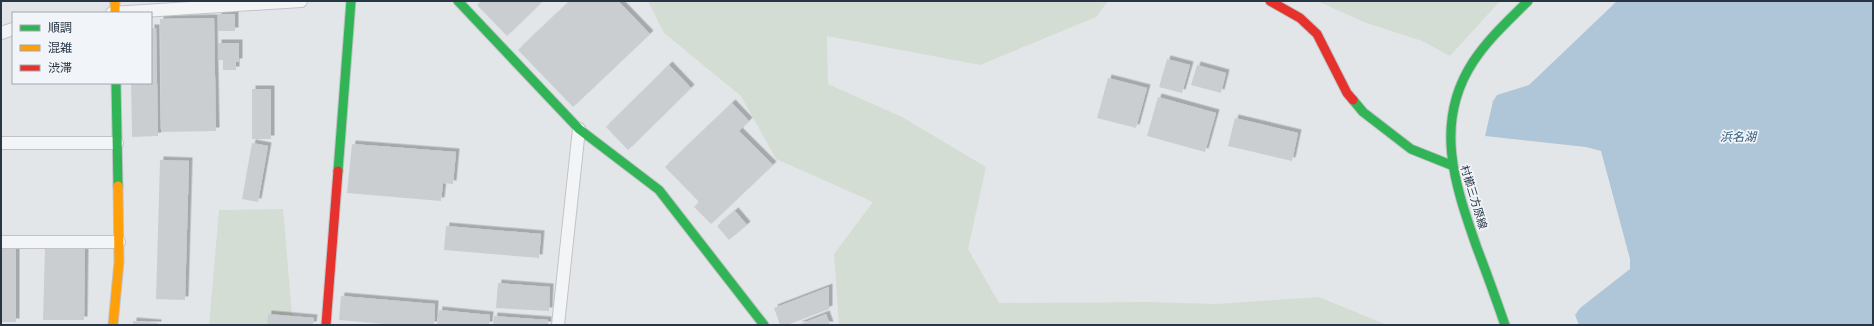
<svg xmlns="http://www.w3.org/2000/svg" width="1874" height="326" font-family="'Roboto Condensed','Noto Sans JP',sans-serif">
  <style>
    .green { fill: #d4ddd3 }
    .water { fill: #aec6d7 }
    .building { fill: #cbced1; filter: url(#shadow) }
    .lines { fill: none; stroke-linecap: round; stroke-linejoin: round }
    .street-casing { stroke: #c1c4c7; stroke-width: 14 }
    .fast-casing { stroke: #c1c4c7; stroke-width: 11 }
    .slow-casing { stroke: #c1c4c7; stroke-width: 11 }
    .jam-casing { stroke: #c1c4c7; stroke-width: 11 }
    .street { stroke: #f3f4f5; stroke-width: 12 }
    .fast { stroke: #30b455; stroke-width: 9 }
    .slow { stroke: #ff9f0a; stroke-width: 9 }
    .jam { stroke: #e5322d; stroke-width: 9 }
    .labels { text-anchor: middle; stroke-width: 3.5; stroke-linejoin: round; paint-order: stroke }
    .street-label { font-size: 11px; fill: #273545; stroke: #f1f4f8 }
    .water-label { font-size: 12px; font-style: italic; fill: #2d597d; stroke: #f1f4f8 }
  </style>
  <defs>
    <filter id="shadow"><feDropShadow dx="3.5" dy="-3.5" stdDeviation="0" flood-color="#0004"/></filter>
  </defs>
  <rect width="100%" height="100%" fill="#e3e6e9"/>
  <g class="green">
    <polygon points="648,1 1108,1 1096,17 980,65 827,36 828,84 902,117 986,167 968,249 999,303 1149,302 1216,304 1319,297 1387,325 839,325 834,254 873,202 776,159 741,96 664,33"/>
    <polygon points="1317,1 1500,1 1450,56 1422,41 1364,22"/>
    <polygon points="283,209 293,325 209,325 219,210"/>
  </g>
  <polygon class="water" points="1617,1 1873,1 1873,325 1579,325 1575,315 1580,308 1630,269 1630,259 1601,151 1586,147 1485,136 1493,101 1497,95 1529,85"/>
  <g class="building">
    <polygon points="481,1 543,1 507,36 477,5"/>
    <polygon points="570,1 618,1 650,34 573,107 518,50"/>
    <rect x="218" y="14" width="17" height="17"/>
    <polygon points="214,18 216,131 161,132 160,19"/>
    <polygon points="151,28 156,28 158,136 132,137 131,83 151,83"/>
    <polygon points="218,43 239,43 239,62 236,62 236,70 223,70 223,60 218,60"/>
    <polygon points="1167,59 1190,65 1182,93 1159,87"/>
    <polygon points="669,65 691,88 628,150 606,127"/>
    <polygon points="1197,65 1226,73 1221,93 1191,85"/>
    <polygon points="1108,78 1147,88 1136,128 1097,118"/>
    <rect x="252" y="89" width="19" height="50"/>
    <polygon points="1158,97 1216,113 1205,152 1147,136"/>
    <polygon points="732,103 749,121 739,131 773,165 711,224 694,207 699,202 665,167"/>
    <polygon points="1235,118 1298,133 1292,161 1228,146"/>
    <polygon points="252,143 268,146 258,202 242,199"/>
    <polygon points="352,144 456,152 453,184 443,183 441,201 347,193"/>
    <polygon points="160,160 189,161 185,300 156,299"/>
    <polygon points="735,211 747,225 729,240 717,226"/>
    <polygon points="446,226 541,234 539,258 444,250"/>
    <polygon points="45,246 85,247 84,320 43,320"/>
    <rect x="1" y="247" width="15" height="75"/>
    <polygon points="498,283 550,287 549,311 496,308"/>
    <polygon points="829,287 829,309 787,325 780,325 774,308"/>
    <polygon points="341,296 435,304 434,325 396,325 339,320"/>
    <polygon points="439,310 490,315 489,325 437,325"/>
    <polygon points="268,314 314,318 313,325 267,325"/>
    <polygon points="826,314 830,325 798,325"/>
    <polygon points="494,316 548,320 548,325 493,325"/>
    <polygon points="133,321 158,323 158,325 133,325"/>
  </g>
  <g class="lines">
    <g class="street-casing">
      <g id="street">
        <polyline points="112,13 301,1"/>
        <polyline points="1,33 13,29"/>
        <polyline points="1,143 117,143"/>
        <polyline points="1,242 119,242"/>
        <polyline points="558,325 579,129"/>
      </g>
    </g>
    <g class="fast-casing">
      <g id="fast">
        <polyline points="458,1 579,129 659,190 764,325"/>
        <polyline points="116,83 118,186"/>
        <polyline points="1353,100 1363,112 1411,149 1451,165"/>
        <polyline points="338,171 351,1"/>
        <path d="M1505 325C1496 299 1487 274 1477 248 1455 185 1433 123 1473 62 1488 39 1509 20 1528 1"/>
      </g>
    </g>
    <g class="slow-casing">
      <g id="slow">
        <polyline points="115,1 115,13"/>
        <polyline points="113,325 119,262 118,186"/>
      </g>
    </g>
    <g class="jam-casing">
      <g id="jam">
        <polyline points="1270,1 1300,18 1317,34 1347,93 1353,100"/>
        <polyline points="326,325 338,171"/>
      </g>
    </g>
    <use href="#street" class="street"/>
    <use href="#fast" class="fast"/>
    <use href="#slow" class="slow"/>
    <use href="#jam" class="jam"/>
  </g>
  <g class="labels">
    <g class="street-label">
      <text transform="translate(1474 197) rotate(73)" y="4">村櫛三方原線</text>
    </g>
    <g class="water-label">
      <text x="1738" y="141">浜名湖</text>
    </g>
  </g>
  <rect width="1874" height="326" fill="none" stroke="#273545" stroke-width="4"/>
  <rect x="12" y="12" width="140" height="72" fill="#f1f4f8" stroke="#a0a8b0"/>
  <rect x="20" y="25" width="20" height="6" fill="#30b455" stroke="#a0a8b0"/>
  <text x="48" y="32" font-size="12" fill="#273545">順調</text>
  <rect x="20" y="45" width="20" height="6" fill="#ff9f0a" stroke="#a0a8b0"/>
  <text x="48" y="52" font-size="12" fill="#273545">混雑</text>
  <rect x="20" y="65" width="20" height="6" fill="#e5322d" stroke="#a0a8b0"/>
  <text x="48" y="72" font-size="12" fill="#273545">渋滞</text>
</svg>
